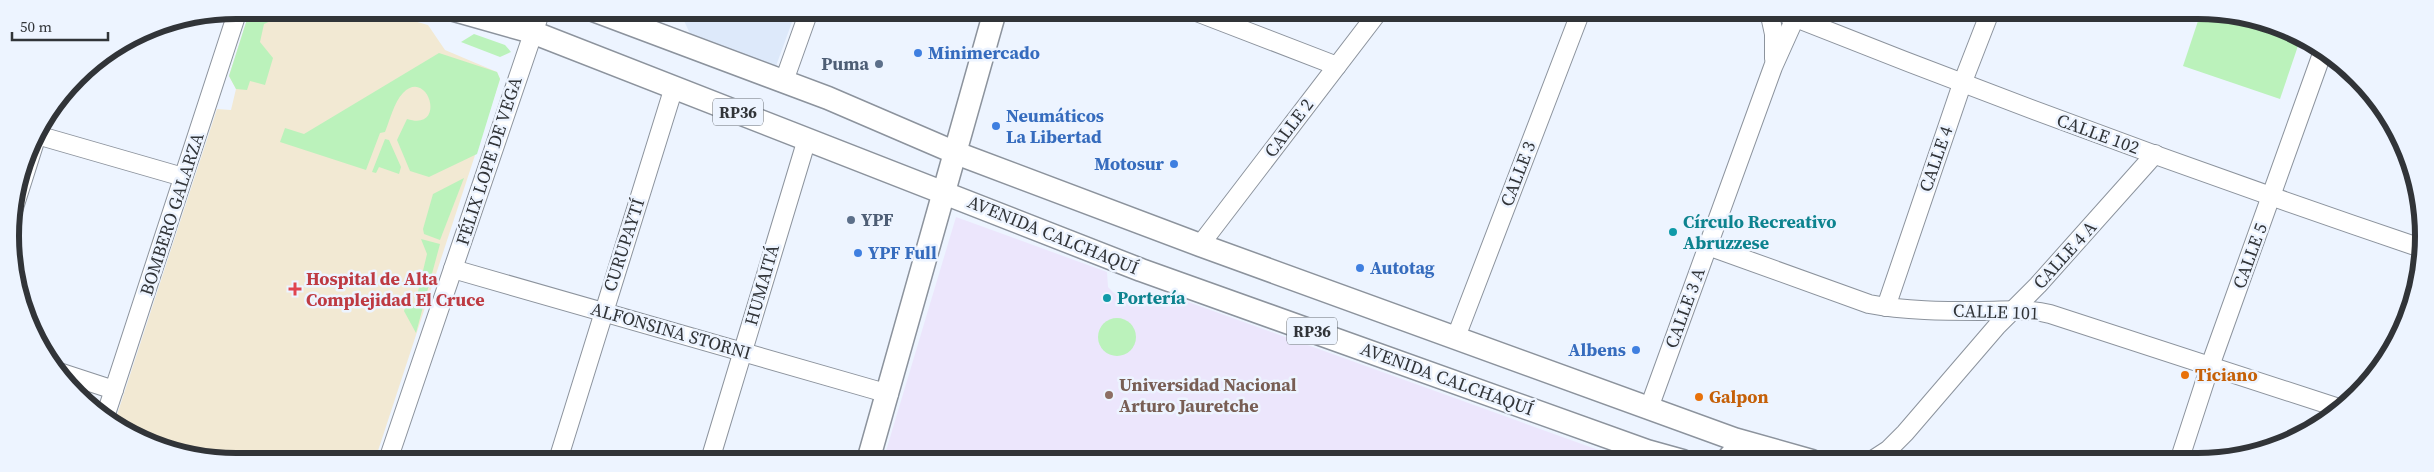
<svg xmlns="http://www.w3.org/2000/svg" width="2434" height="472" font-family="'Source Serif 4',serif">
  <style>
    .built { fill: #dde9fa }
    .education { fill: #ece6fc }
    .medical { fill: #f2e9d3 }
    .green { fill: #bbf2bb }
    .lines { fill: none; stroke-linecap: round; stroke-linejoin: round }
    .minor-casing { stroke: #8c939d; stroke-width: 20 }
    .major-casing { stroke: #8c939d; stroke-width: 25 }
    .minor { stroke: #fff; stroke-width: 18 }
    .major { stroke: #fff; stroke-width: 22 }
    .shop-dot { fill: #3f7fe0; stroke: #edf4ff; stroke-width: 2 }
    .service-dot { fill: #5c6f8a; stroke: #edf4ff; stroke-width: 2 }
    .culture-dot { fill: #0f9aa8; stroke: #edf4ff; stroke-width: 2 }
    .health-dot { fill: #e0444e; stroke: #edf4ff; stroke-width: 2 }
    .food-dot { fill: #e8710a; stroke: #edf4ff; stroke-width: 2 }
    .education-dot { fill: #8d6e63; stroke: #edf4ff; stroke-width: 2 }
    .labels { text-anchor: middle; stroke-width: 5; stroke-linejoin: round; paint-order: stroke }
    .shield { fill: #edf4ff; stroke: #696e74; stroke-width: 1 }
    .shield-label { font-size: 16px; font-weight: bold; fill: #313438 }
    .shop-label { font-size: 18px; font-weight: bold; fill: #366cbe; stroke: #edf4ff; text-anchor: start }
    .service-label { font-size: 18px; font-weight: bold; fill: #4e5e75; stroke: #edf4ff; text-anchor: end }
    .street-label { font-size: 18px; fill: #313438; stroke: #edf4ff }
    .culture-label { font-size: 18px; font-weight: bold; fill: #0d838f; stroke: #edf4ff; text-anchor: start }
    .health-label { font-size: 18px; font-weight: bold; fill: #be3a42; stroke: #edf4ff; text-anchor: start }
    .food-label { font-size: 18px; font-weight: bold; fill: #c56008; stroke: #edf4ff; text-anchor: start }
    .education-label { font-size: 18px; font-weight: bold; fill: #785e54; stroke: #edf4ff; text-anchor: start }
    .rim { fill: none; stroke: #313438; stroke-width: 6 }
  </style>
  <rect width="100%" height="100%" fill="#edf4ff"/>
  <polygon class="built" points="679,10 796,11 776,66 692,38"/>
  <polygon class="education" points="956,217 1107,272 1108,287 1114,293 1139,303 1155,304 1166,294 1629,461 883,461"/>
  <polygon class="medical" points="250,10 375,10 428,25 445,50 497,72 500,79 375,460 207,460 123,432 114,424 217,109 231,110 236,89 229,76"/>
  <g class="green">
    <polygon points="250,10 284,10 282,16 264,24 260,42 273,58 265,85 250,81 247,90 236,89 229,76"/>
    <polygon points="2201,12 2227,12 2301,37 2280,99 2183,66"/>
    <polygon points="474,34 505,45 511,52 500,57 461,42"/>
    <path d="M439 53 497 72 500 79 477 154 429 177 410 171 397 140 407 119C448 132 428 67 403 93 394 102 390 120 385 132L380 133 366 170 280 142 285 128 304 134Z"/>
    <polygon points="385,139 389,140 401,167 399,174 379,167 376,173 372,172"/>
    <polygon points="464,178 440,240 424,234 423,229 433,194"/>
    <polygon points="421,239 440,244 416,333 404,311 406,305 411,308 415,304 427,254"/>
    <circle cx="1117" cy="337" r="19"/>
  </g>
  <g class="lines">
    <g class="minor-casing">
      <g id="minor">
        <polyline points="1194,11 1337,66"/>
        <polyline points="1769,11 1774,34 1774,59"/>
        <path d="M1778 11C1991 96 2205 175 2421 248"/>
        <polyline points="784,81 809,11"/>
        <polyline points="37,135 183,177"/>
        <polyline points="12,214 37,135"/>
        <polyline points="1200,245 1379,11"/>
        <path d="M1708 246 1869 304C1905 311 1944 311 1981 311 2007 311 2023 308 2050 314L2339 408"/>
        <polyline points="453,269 889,394"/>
        <polyline points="1886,307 1962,84 1990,12"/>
        <polyline points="1456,337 1581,11"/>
        <polyline points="59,372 114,390"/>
        <polyline points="1649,408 1773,67 1795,18"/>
        <polyline points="105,417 238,10"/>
        <polyline points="388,460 541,10"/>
        <polyline points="558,460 674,87"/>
        <polyline points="710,460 807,139"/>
        <polyline points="1871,461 1888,450 1905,433 1997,326 2038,285 2155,154"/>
        <polyline points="2179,461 2210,366 2323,51"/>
      </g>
    </g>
    <g class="major-casing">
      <g id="major">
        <polyline points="454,10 532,32 1141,270 1647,451 1683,461"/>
        <polyline points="593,10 828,98 956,153 1200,245 1734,439 1812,461"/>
        <polyline points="868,461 995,11"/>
        <polyline points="1726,461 1735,451 1759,447"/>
      </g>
    </g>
    <use href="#minor" class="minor"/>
    <use href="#major" class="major"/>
  </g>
  <g class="shop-dot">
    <circle cx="918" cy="53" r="5"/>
    <circle cx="996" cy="126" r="5"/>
    <circle cx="1174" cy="164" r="5"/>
    <circle cx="858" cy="253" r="5"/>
    <circle cx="1360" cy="268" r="5"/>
    <circle cx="1636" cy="350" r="5"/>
  </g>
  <g class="service-dot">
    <circle cx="879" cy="64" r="5"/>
    <circle cx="851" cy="220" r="5"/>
  </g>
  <g class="culture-dot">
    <circle cx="1673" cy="232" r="5"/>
    <circle cx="1107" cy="298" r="5"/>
  </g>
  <path class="health-dot" d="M292.5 281.5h5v5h5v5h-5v5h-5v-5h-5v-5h5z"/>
  <g class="food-dot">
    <circle cx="2185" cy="375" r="5"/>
    <circle cx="1699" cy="397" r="5"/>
  </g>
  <circle class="education-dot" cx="1109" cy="395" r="5"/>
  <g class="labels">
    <g class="shield">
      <rect x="713" y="98.5" width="50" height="27" rx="4"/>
      <rect x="1287" y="317.5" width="50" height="27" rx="4"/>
    </g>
    <g class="shield-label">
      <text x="738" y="118">RP36</text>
      <text x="1312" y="337">RP36</text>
    </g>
    <g class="shop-label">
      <text x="928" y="59">Minimercado</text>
      <text x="1006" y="122">Neumáticos<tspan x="1006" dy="21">La Libertad</tspan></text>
      <text x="1164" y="170" text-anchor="end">Motosur</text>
      <text x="868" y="259">YPF Full</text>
      <text x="1370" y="274">Autotag</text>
      <text x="1626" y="356" text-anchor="end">Albens</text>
    </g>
    <g class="service-label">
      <text x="869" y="70">Puma</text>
      <text x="861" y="226" text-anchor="start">YPF</text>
    </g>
    <g class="street-label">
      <text transform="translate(1289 128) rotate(-53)" y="6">CALLE 2</text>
      <text transform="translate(2098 134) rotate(20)" y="6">CALLE 102</text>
      <text transform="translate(1936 159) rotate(-71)" y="6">CALLE 4</text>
      <text transform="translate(489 161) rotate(-72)" y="6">FÉLIX LOPE DE VEGA</text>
      <text transform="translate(1518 174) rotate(-69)" y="6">CALLE 3</text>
      <text transform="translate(172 214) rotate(-72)" y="6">BOMBERO GALARZA</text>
      <text transform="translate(1053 235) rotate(22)" y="6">AVENIDA CALCHAQUÍ</text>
      <text transform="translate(624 245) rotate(-72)" y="6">CURUPAYTÍ</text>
      <text transform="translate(2065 255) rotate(-48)" y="6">CALLE 4 A</text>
      <text transform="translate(2250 256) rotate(-70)" y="6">CALLE 5</text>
      <text transform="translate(762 285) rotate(-74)" y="6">HUMAITÁ</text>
      <text transform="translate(1685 308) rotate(-70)" y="6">CALLE 3 A</text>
      <text transform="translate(1996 312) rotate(2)" y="6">CALLE 101</text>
      <text transform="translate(671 331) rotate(16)" y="6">ALFONSINA STORNI</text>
      <text transform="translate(1447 379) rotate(20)" y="6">AVENIDA CALCHAQUÍ</text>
    </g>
    <g class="culture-label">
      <text x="1683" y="228">Círculo Recreativo<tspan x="1683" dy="21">Abruzzese</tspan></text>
      <text x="1117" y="304">Portería</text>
    </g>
    <g class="health-label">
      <text x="306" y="285">Hospital de Alta<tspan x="306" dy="21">Complejidad El Cruce</tspan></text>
    </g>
    <g class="food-label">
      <text x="2195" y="381">Ticiano</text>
      <text x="1709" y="403">Galpon</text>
    </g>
    <g class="education-label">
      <text x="1119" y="391">Universidad Nacional<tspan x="1119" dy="21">Arturo Jauretche</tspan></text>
    </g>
  </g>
  <path d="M0 0H2434V472H0ZM236 19H2198A217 217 0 0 1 2415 236V236A217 217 0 0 1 2198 453H236A217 217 0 0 1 19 236V236A217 217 0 0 1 236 19Z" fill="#edf4ff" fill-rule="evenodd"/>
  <path class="rim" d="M236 19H2198A217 217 0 0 1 2415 236V236A217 217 0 0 1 2198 453H236A217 217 0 0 1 19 236V236A217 217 0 0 1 236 19Z"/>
  <path d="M12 32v8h96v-8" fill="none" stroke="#313438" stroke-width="2.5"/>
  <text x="20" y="32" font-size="15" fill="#313438" stroke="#edf4ff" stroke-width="4" paint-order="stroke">50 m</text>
</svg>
